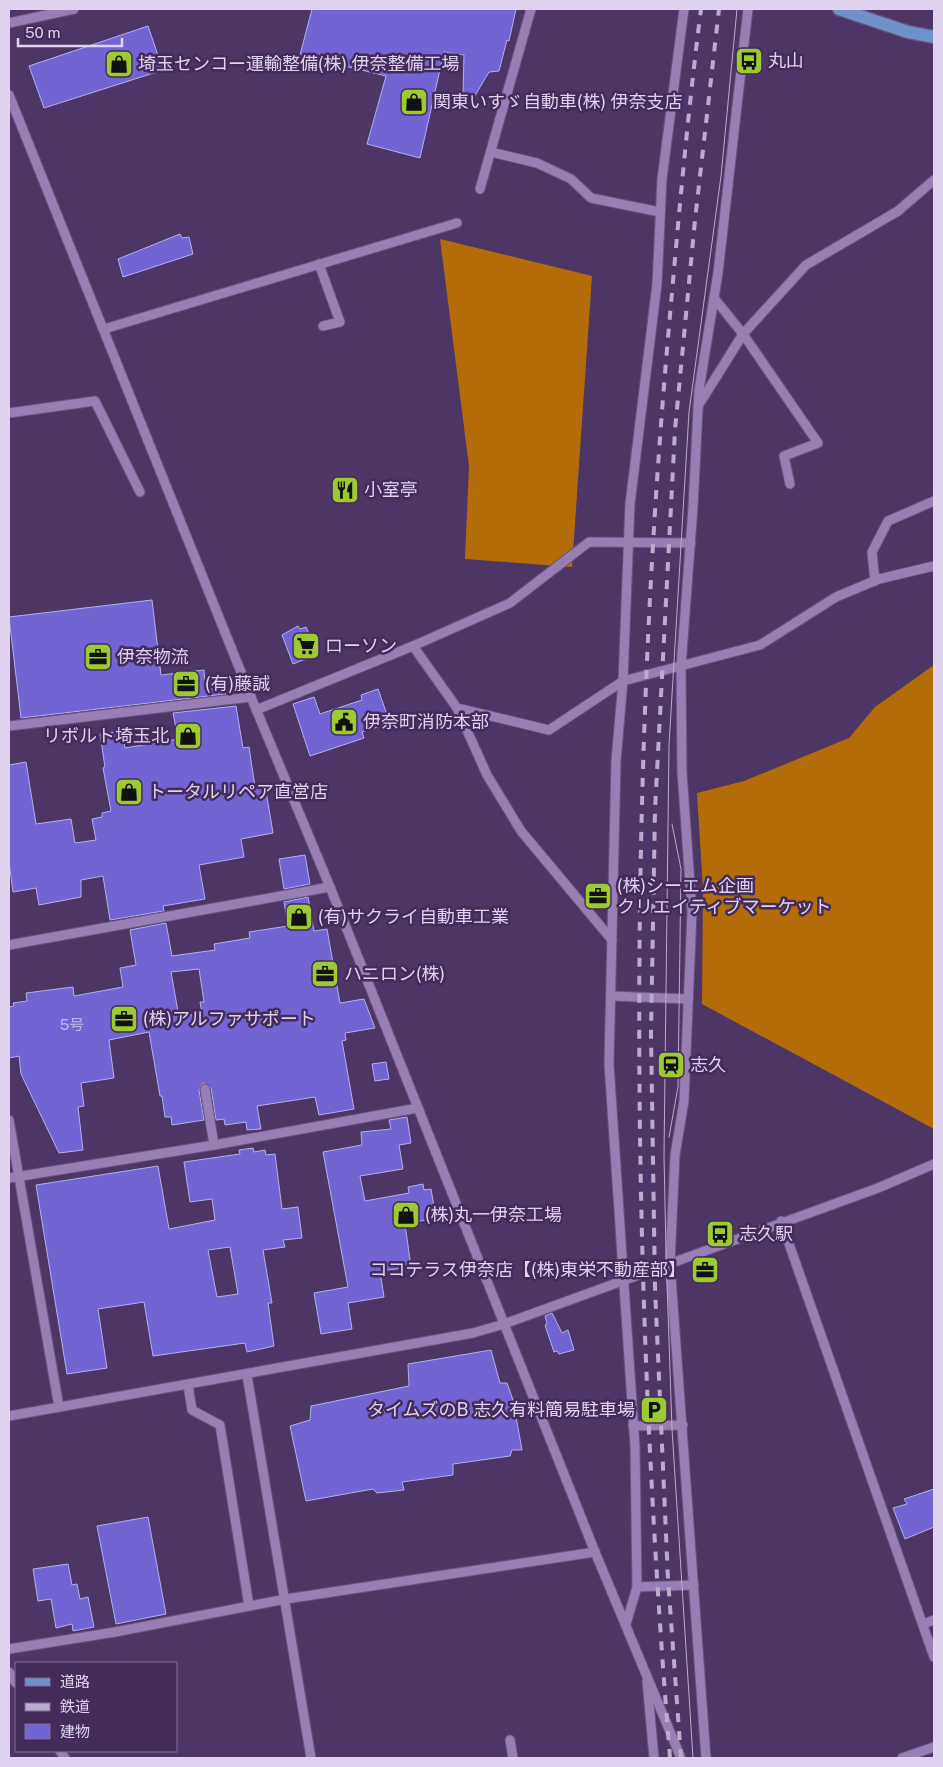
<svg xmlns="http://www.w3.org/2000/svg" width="943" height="1767" font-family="'Public Sans','Noto Sans JP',sans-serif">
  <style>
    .forest { fill: #b36c07 }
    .building { fill: #7265d3; stroke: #b2b1ec; fill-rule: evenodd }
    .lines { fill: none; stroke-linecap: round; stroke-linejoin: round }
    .minor-casing { stroke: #67537c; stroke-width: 11 }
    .major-casing { stroke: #67537c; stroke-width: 15 }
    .minor { stroke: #977eb4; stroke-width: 9 }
    .major { stroke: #6f90c9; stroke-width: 12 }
    .tram { stroke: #bbacce; stroke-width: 1 }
    .rail { stroke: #bbacce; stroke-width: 4; stroke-dasharray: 9 9; stroke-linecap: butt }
    .labels { text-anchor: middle; stroke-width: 5; stroke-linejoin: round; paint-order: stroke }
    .number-label { font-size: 15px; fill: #c4b8e9 }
    .poi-label { font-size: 18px; fill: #dfd3f0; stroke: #432b5a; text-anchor: start }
  </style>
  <rect width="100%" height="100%" fill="#4d3666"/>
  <g class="forest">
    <polygon points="440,239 592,276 572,567 465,559 469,466"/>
    <polygon points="934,665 934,1129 702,1004 703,889 697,793 744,781 849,738 875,707"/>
  </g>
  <g class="building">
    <polygon points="312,9 516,9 509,41 507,40 499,71 489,72 473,99 463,94 464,55 444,52 420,158 367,144 386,76 300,55"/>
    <polygon points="148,26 163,70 44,108 29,66"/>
    <polygon points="180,234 182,238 189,237 193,254 123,277 118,259"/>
    <polygon points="348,484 353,496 338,503 332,491"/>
    <polygon points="152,600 161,675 204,670 205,683 224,680 226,694 21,718 9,617"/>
    <polygon points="298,626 300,629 306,627 318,654 293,664 282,635"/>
    <polygon points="378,689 390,723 362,732 364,738 310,756 293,704 314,697 320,714 362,700 361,695"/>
    <polygon points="236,706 243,748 249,747 255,787 265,785 273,833 241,839 244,857 199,865 205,899 163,906 164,911 110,920 103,876 81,880 81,897 39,905 36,888 13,892 9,862 9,765 26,762 36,824 71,819 75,843 96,840 92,819 102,817 102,813 111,811 103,768 105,767 100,734 122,731 125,748 178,739 173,713"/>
    <polygon points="305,855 310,884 284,889 279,859"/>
    <polygon points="607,885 607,896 594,908 586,898"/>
    <path d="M308 897 314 931 327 929 340 1003 364 999 375 1028 345 1033 346 1040 342 1041 354 1109 319 1115 315 1097 257 1106 261 1129 247 1130 246 1122 225 1125 224 1119 216 1120 211 1088 204 1083 201 1085 199 1090 204 1120 172 1125 171 1117H165L162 1096H160L149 1032 109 1040 114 1078 81 1083 84 1106 78 1107 83 1150 59 1153 21 1074 19 1056 9 1058V1007L14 1006 13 1003 27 1001 26 993 73 987 74 996 123 987 120 968 136 965 130 930 166 923 172 956 215 950 214 944 250 938 249 932 288 926 284 902ZM199 969 204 1002H200L202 1013 179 1017 171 972Z"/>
    <polygon points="386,1062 389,1079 375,1081 372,1064"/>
    <polygon points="407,1117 411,1143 399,1145 403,1169 360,1176 365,1201 409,1193 408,1187 423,1184 424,1190 431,1189 436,1218 405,1224 411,1267 380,1271 384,1297 348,1303 352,1329 321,1334 314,1293 348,1287 323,1152 362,1145 361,1132 391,1129 389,1120"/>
    <path d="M253 1148 254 1152 265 1150 266 1155 275 1154 282 1209 298 1207 302 1238 283 1240 285 1247 263 1250 272 1303H268L274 1346 247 1352 245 1343 153 1356 144 1302 98 1309 107 1368 67 1374 36 1185 158 1166 169 1229 215 1220 212 1199 190 1202 184 1162 240 1154 239 1150ZM230 1247 238 1294 217 1297 208 1250Z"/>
    <polygon points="711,1263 713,1274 699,1279 695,1268"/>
    <polygon points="552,1313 562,1333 568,1330 574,1350 559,1354 557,1351 554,1352 545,1325 547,1324 545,1316"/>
    <polygon points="491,1350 500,1383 507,1383 513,1400 522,1450 512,1450 510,1456 453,1464 453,1475 402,1482 404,1490 377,1493 373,1489 306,1501 290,1426 310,1420 311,1406 409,1386 408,1364"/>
    <polygon points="934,1489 934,1527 905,1539 893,1508 907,1504 904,1499"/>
    <polygon points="148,1517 166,1614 116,1624 97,1526"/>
    <polygon points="68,1564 72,1585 77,1584 80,1599 88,1597 94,1627 73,1631 72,1624 56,1628 51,1599 38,1601 33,1569"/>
  </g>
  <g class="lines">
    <g class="minor-casing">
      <g id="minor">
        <polyline points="9,23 74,9"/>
        <polyline points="9,95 251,697 330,887 595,1552 681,1758"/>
        <polyline points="491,152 537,163 571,179 591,198 660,212"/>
        <polyline points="480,189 531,9"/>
        <polyline points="319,264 340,322 323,326"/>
        <polyline points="714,298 743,334 818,443 784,456 790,484"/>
        <polyline points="104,329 457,223"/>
        <polyline points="698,406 743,334 806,265 898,211 934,180"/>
        <polyline points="9,413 95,401 140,492"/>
        <polyline points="875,581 872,552 888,521 934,501"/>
        <polyline points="413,646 457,708 549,730 623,681 760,645 836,597 879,579 934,566"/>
        <polyline points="457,708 487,775 521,831 612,940"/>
        <polyline points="256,710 413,646 510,603 589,542 691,543"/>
        <polyline points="9,726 251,697"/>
        <polyline points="9,945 330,887"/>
        <polyline points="611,996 688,999"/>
        <polyline points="205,1089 214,1145"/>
        <polyline points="9,1120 59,1407"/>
        <polyline points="9,1178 214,1145 418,1108"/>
        <polyline points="781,1221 934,1657"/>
        <polyline points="247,1375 311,1758"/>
        <polyline points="188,1385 192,1410 220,1425 249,1606"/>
        <polyline points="9,1416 473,1333 504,1324 878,1188 934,1164"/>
        <polyline points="633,1426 683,1425"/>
        <polyline points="637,1587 694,1585"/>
        <polyline points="626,1624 637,1587 635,1447 609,1064 616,761 623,681 630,504 657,284 662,179 684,9"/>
        <polyline points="923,1624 934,1620"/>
        <polyline points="9,1649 115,1632 286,1599 595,1552"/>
        <polyline points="9,1672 16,1683"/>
        <polyline points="647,1681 654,1758"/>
        <polyline points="510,1740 513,1758"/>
        <polyline points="60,1751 65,1758"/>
        <polyline points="706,1758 670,1263 675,1155 684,1101 692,912 682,772 681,667 693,507 699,390 718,273 748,9"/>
        <polyline points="902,1758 934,1747"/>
      </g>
    </g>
    <g class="major-casing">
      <polyline id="major" points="839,9 908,32 934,37"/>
    </g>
    <use href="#minor" class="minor"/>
    <use href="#major" class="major"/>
    <g class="tram">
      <polyline points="669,1137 678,1087 681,869 672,824"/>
      <polyline points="693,1758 672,1429 666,1252 664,1156 669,745 689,412 721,176 737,9"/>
    </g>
    <g class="rail">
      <path d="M670 1758C631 1278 627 795 670 315 679 213 688 111 701 9"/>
      <polyline points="681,1758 668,1579 655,1288 651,1034 655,810 675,430 695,220 719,9"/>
    </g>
  </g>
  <defs>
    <g id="bus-square" transform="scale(1.4375)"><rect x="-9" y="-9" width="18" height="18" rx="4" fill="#9dca31" stroke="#432b5a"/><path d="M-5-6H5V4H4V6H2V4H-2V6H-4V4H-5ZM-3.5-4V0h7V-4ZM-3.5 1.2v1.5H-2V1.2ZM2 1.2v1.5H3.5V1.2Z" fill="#111"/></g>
    <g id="shop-square" transform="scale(1.4375)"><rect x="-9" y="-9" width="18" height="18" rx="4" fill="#9dca31" stroke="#432b5a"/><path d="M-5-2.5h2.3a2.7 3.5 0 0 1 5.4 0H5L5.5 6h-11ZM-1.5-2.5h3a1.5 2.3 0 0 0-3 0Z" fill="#111"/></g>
    <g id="restaurant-square" transform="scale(1.4375)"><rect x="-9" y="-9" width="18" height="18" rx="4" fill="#9dca31" stroke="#432b5a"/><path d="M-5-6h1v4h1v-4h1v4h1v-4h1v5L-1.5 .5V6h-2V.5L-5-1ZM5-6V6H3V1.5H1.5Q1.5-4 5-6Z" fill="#111"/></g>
    <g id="supermarket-square" transform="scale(1.4375)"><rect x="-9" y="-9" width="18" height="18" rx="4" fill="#9dca31" stroke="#432b5a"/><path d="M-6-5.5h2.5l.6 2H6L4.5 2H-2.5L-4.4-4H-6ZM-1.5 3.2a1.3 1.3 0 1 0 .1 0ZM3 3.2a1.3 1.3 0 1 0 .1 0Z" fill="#111"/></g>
    <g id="office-square" transform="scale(1.4375)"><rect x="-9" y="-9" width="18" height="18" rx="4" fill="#9dca31" stroke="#432b5a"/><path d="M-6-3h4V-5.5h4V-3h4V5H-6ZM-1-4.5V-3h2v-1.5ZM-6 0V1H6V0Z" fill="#111"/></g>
    <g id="civic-square" transform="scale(1.4375)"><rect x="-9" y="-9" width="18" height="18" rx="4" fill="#9dca31" stroke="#432b5a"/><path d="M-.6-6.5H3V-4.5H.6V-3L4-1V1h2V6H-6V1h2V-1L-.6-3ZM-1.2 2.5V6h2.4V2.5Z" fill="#111"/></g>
    <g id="station-square" transform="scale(1.4375)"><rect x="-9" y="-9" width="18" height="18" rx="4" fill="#9dca31" stroke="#432b5a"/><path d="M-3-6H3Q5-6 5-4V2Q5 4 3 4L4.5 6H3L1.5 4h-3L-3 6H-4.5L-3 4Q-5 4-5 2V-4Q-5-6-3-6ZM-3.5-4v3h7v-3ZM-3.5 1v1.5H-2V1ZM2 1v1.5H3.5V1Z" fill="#111"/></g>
    <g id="parking-square" transform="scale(1.4375)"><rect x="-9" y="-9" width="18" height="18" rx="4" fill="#9dca31" stroke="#432b5a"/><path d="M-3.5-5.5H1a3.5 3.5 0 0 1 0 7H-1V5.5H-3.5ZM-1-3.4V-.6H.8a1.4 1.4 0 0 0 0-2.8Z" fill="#111"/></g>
  </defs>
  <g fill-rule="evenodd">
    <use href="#bus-square" x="749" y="61"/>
    <use href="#shop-square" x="119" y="64"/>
    <use href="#shop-square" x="414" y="102"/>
    <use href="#restaurant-square" x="345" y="490"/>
    <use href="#supermarket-square" x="306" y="646"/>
    <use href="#office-square" x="98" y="657"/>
    <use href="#office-square" x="186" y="684"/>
    <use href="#civic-square" x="344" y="722"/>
    <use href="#shop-square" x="188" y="736"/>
    <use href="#shop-square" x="129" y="792"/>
    <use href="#office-square" x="598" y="896"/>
    <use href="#shop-square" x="299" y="917"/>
    <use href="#office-square" x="325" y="974"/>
    <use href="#office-square" x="124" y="1019"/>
    <use href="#station-square" x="671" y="1065"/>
    <use href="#shop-square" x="406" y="1215"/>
    <use href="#bus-square" x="720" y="1234"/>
    <use href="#office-square" x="705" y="1270"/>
    <use href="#parking-square" x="654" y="1410"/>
  </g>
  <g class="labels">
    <g class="number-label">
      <text x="72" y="1030">5号</text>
    </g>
    <g class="poi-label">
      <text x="768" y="67">丸山</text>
      <text x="138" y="70">埼玉センコー運輸整備(株) 伊奈整備工場</text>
      <text x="433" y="108">関東いすゞ自動車(株) 伊奈支店</text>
      <text x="364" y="496">小室亭</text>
      <text x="325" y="652">ローソン</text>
      <text x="117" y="663">伊奈物流</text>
      <text x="205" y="690">(有)藤誠</text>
      <text x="363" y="728">伊奈町消防本部</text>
      <text x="169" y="742" text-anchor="end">リボルト埼玉北</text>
      <text x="148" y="798">トータルリペア直営店</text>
      <text x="617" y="892">(株)シーエム企画<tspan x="617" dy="21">クリエイティブマーケット</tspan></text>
      <text x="318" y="923">(有)サクライ自動車工業</text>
      <text x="344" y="980">ハニロン(株)</text>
      <text x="143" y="1025">(株)アルファサポート</text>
      <text x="690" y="1071">志久</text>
      <text x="425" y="1221">(株)丸一伊奈工場</text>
      <text x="739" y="1240">志久駅</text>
      <text x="686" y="1276" text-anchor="end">ココテラス伊奈店【(株)東栄不動産部】</text>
      <text x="635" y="1416" text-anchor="end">タイムズのB 志久有料簡易駐車場</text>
    </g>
  </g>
  <rect width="943" height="1767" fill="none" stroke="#dfd3f0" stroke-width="20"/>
  <rect x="15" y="1662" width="162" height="90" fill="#432b5a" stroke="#816e96"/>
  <rect x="25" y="1678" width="25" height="8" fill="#6f90c9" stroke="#816e96"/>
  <text x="60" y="1687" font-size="15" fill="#dfd3f0">道路</text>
  <rect x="25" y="1703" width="25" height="8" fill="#bbacce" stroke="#816e96"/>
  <text x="60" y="1712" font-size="15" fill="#dfd3f0">鉄道</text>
  <rect x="25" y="1724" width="25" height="15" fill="#7265d3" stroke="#816e96"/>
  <text x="60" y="1737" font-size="15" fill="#dfd3f0">建物</text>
  <path d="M18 38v8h104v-8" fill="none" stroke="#dfd3f0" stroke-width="2.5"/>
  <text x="25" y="38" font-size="15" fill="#dfd3f0" stroke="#432b5a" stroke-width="4" paint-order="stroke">50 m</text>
</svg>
